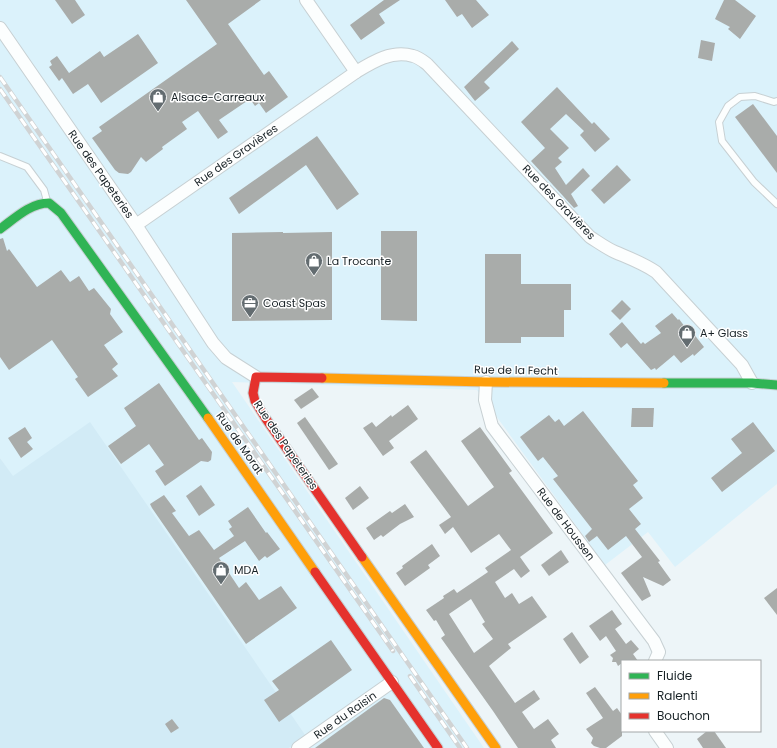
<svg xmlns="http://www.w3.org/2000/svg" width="777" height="748" font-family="Poppins,sans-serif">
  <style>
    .built { fill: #dbf2fb }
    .green { fill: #d2ebf6 }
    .building { fill: #a9acaa; fill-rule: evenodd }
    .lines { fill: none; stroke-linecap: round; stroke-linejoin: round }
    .lane-casing { stroke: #c7d0d3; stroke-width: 8 }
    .street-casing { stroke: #c7d0d3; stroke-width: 14 }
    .fast-casing { stroke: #c7d0d3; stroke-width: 11 }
    .slow-casing { stroke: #c7d0d3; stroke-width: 11 }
    .jam-casing { stroke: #c7d0d3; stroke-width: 11 }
    .lane { stroke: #fcfefe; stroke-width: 6 }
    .street { stroke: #fcfefe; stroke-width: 12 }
    .fast { stroke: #30b455; stroke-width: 9 }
    .slow { stroke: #ff9f0a; stroke-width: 9 }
    .jam { stroke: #e5322d; stroke-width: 9 }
    .rail-casing { stroke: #d0d3d4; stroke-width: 4.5 }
    .rail { stroke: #fff; stroke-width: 3; stroke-dasharray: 9; stroke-linecap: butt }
    .labels { text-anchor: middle; stroke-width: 3; stroke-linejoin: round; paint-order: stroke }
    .poi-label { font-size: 11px; fill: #182226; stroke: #fff; text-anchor: start }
    .street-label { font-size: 11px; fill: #182226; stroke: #fff }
  </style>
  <rect width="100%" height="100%" fill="#edf5f8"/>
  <polygon class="built" points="0,0 777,0 777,484 675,567 648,532 605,565 477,390 232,382 484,748 289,748 306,736 88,424 13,477 0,458"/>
  <polygon class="green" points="90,422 306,736 289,748 0,748 0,458 13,476"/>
  <g class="building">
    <polygon points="55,0 75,0 85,15 72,24"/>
    <polygon points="186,0 261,0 228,24 264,75 269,71 288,97 266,113 259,103 255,106 250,99 219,120 228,132 218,139 198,111 182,122 187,129 162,147 163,149 146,162 141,157 131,172 128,174 119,173 115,170 92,138 102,131 99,127 217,44"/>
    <polygon points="384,0 400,0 379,14 385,23 361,40 350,25"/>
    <polygon points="445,0 476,0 489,15 472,28 462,14 457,17"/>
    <polygon points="724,0 735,0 756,16 740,39 728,29 730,27 715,19"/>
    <polygon points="138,34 158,63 101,103 88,84 73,94 62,78 59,81 49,67 52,65 50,61 57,56 69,73 100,51 104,57"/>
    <polygon points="701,40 715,43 712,61 698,58"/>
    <polygon points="512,41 519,49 484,82 490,88 475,101 464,87"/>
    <polygon points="557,87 592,124 594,122 610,139 595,152 580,135 584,131 566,114 550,129 569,148 558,158 562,162 555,168 566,185 583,168 590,176 571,194 578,206 574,208 531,161 545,148 521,122"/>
    <polygon points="753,104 777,136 777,173 735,117"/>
    <polygon points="317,136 359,194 337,210 306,165 239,214 229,198"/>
    <polygon points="617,165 631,180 604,204 591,190"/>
    <polygon points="381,231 417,231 417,321 381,320"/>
    <polygon points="283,232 283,233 332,232 332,320 232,321 232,233"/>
    <polygon points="3,238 7,251 9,249 37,287 61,270 70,282 79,276 89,291 94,288 111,309 110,314 123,332 104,345 118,364 112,369 118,376 88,397 75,379 78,377 52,340 9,370 0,357 0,239"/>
    <polygon points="485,254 521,254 521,284 571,284 571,310 564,310 564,337 521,337 521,343 485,343"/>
    <polygon points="622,300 631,309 620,320 611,311"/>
    <polygon points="672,313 678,320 679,319 691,335 693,333 704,347 694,356 693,354 681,363 674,355 656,370 655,368 651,370 627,343 621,348 609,334 622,322 641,344 643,342 645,344 661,333 655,326"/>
    <polygon points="159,383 199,440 202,438 212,452 211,460 208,462 201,461 165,486 155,471 164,465 149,444 121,464 108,446 136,426 124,408"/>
    <polygon points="312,388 319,397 301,409 294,400"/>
    <polygon points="408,405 418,419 389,441 394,448 383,456 363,428 372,422 376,427 391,415 392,417"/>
    <polygon points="632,408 654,408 653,427 631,427"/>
    <polygon points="583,411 638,481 633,485 643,498 629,509 641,524 635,529 660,561 658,562 671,580 663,586 643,577 651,596 642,601 621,573 642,557 626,536 608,550 597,536 589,542 585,536 592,529 553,479 558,476 543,457 538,461 520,437 549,415 555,422 559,419 564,426"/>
    <polygon points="305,417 338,464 329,470 297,423"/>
    <polygon points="753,422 775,451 722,492 711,478 742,453 731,439"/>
    <polygon points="25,427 32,438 27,442 33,449 21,458 8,438"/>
    <path d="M480 427 512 471 509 473 553 533 520 557 530 571 521 578 514 569 495 582 505 598 512 593 519 604 532 596 547 617 508 644 511 648 489 666 515 703 534 690 540 699 522 712 534 729 548 719 559 734 551 740 556 748H518L493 711 441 638 445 635 436 620 434 621 426 610 444 598 443 596 454 589 457 593 488 572 485 568 511 550 499 534 471 553 453 527 445 534 439 525 451 517 410 462 426 450 468 506 494 487 461 441ZM471 599 485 622 482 624 493 639 474 653 449 614Z"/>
    <polygon points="201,485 215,505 199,516 186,496"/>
    <polygon points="360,486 369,498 353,510 345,498"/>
    <polygon points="164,495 176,511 172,513 189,536 199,530 214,550 234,536 229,529 232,527 228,521 248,507 266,533 267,532 280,549 267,558 265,556 259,561 245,541 219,558 239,588 246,582 259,600 281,586 297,608 246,644 152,508 150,504"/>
    <polygon points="405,504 414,517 400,524 383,537 381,535 374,540 366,528 390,511 392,513"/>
    <polygon points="432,544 440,556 428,565 430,568 405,586 396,573 403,568 402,566"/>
    <polygon points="561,550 569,562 549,576 541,565"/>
    <polygon points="777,588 777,615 764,598"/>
    <polygon points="612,610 622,624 615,629 626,644 631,640 639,649 633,654 638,661 622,661 622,663 618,666 616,662 612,662 613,658 610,655 616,651 606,636 600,641 589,626"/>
    <polygon points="572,632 589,657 580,664 563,639"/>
    <polygon points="331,640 352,670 279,722 264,700 279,690 272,681"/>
    <polygon points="595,687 613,711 617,708 622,715 622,736 606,748 600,748 594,746 591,743 593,738 586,729 603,718 586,693"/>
    <polygon points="384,698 390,700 424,748 315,748"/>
    <polygon points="172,719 179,728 171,733 165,724"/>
    <polygon points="707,731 714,731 726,748 703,748 697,739"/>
  </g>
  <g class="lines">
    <g class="lane-casing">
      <g id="lane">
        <polyline points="777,101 774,102 755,96 740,97 728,106 719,122 722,141 754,182 777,204"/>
        <polyline points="0,156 27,167 44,190 47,201"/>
      </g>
    </g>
    <g class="street-casing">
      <g id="street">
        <polyline points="306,0 356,72"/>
        <polyline points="0,28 136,225 213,343 226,358 256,377"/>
        <path d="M136 225 356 72C374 61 392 50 413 56 418 57 423 61 427 64L590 237C598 242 606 248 615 252 629 258 643 263 656 272L742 365 752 383"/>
        <polyline points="486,382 485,400 492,426 654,641 659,652 655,661"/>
        <polyline points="655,731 667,748"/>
        <polyline points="298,748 392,682"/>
      </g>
    </g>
    <g class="fast-casing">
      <g id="fast">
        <path d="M0 229C14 219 30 203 49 203L61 213 208 418"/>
        <polyline points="664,383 752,383 777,385"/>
      </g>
    </g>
    <g class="slow-casing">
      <g id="slow">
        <polyline points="322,378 486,382 664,383"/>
        <polyline points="208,418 315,572"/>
        <polyline points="362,557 496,748"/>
      </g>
    </g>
    <g class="jam-casing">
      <g id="jam">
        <polyline points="322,378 256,377 253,393 255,401 266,419 362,557"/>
        <polyline points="315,572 438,748"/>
      </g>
    </g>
    <use href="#lane" class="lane"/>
    <use href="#street" class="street"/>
    <use href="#fast" class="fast"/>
    <use href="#slow" class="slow"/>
    <use href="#jam" class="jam"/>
    <g class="rail-casing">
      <g id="rail">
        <polyline points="0,77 467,748"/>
        <polyline points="0,89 393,651"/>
        <polyline points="410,676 460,748"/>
      </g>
    </g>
    <use href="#rail" class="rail"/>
  </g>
  <defs>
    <g id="shop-pin" transform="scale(0.9)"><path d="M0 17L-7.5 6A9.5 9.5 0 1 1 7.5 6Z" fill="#636c70" stroke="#fff"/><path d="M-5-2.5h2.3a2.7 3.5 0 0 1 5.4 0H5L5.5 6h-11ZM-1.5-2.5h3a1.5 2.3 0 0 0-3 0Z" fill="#fff"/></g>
    <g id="office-pin" transform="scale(0.9)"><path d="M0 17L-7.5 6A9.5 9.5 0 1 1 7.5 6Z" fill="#636c70" stroke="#fff"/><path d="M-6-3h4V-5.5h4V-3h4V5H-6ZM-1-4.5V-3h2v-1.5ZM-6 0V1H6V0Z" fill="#fff"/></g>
  </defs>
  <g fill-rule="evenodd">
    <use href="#shop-pin" x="158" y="97"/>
    <use href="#shop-pin" x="314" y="261"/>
    <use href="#office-pin" x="250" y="303"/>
    <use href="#shop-pin" x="687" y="333"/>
    <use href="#shop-pin" x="221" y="570"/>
  </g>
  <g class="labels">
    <g class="poi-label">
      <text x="171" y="101">Alsace-Carreaux</text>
      <text x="327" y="265">La Trocante</text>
      <text x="263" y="307">Coast Spas</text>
      <text x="700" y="337">A+ Glass</text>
      <text x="234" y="574">MDA</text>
    </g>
    <g class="street-label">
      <text transform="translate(236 155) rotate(-35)" y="4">Rue des Gravières</text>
      <text transform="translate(101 174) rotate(55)" y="4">Rue des Papeteries</text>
      <text transform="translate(559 202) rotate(46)" y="4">Rue des Gravières</text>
      <text transform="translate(516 370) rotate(1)" y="4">Rue de la Fecht</text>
      <text transform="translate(240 443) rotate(55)" y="4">Rue de Morat</text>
      <text transform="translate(286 445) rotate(56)" y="4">Rue des Papeteries</text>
      <text transform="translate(566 524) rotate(53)" y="4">Rue de Houssen</text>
      <text transform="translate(345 715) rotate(-35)" y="4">Rue du Raisin</text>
    </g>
  </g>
  <rect x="621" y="660" width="140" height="72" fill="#ffffff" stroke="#a3a7a8"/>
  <rect x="629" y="673" width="20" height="6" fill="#30b455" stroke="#a3a7a8"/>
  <text x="657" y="680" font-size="12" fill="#182226">Fluide</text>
  <rect x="629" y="693" width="20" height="6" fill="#ff9f0a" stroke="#a3a7a8"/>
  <text x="657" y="700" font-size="12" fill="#182226">Ralenti</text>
  <rect x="629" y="713" width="20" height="6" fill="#e5322d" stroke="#a3a7a8"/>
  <text x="657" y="720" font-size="12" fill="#182226">Bouchon</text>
</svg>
